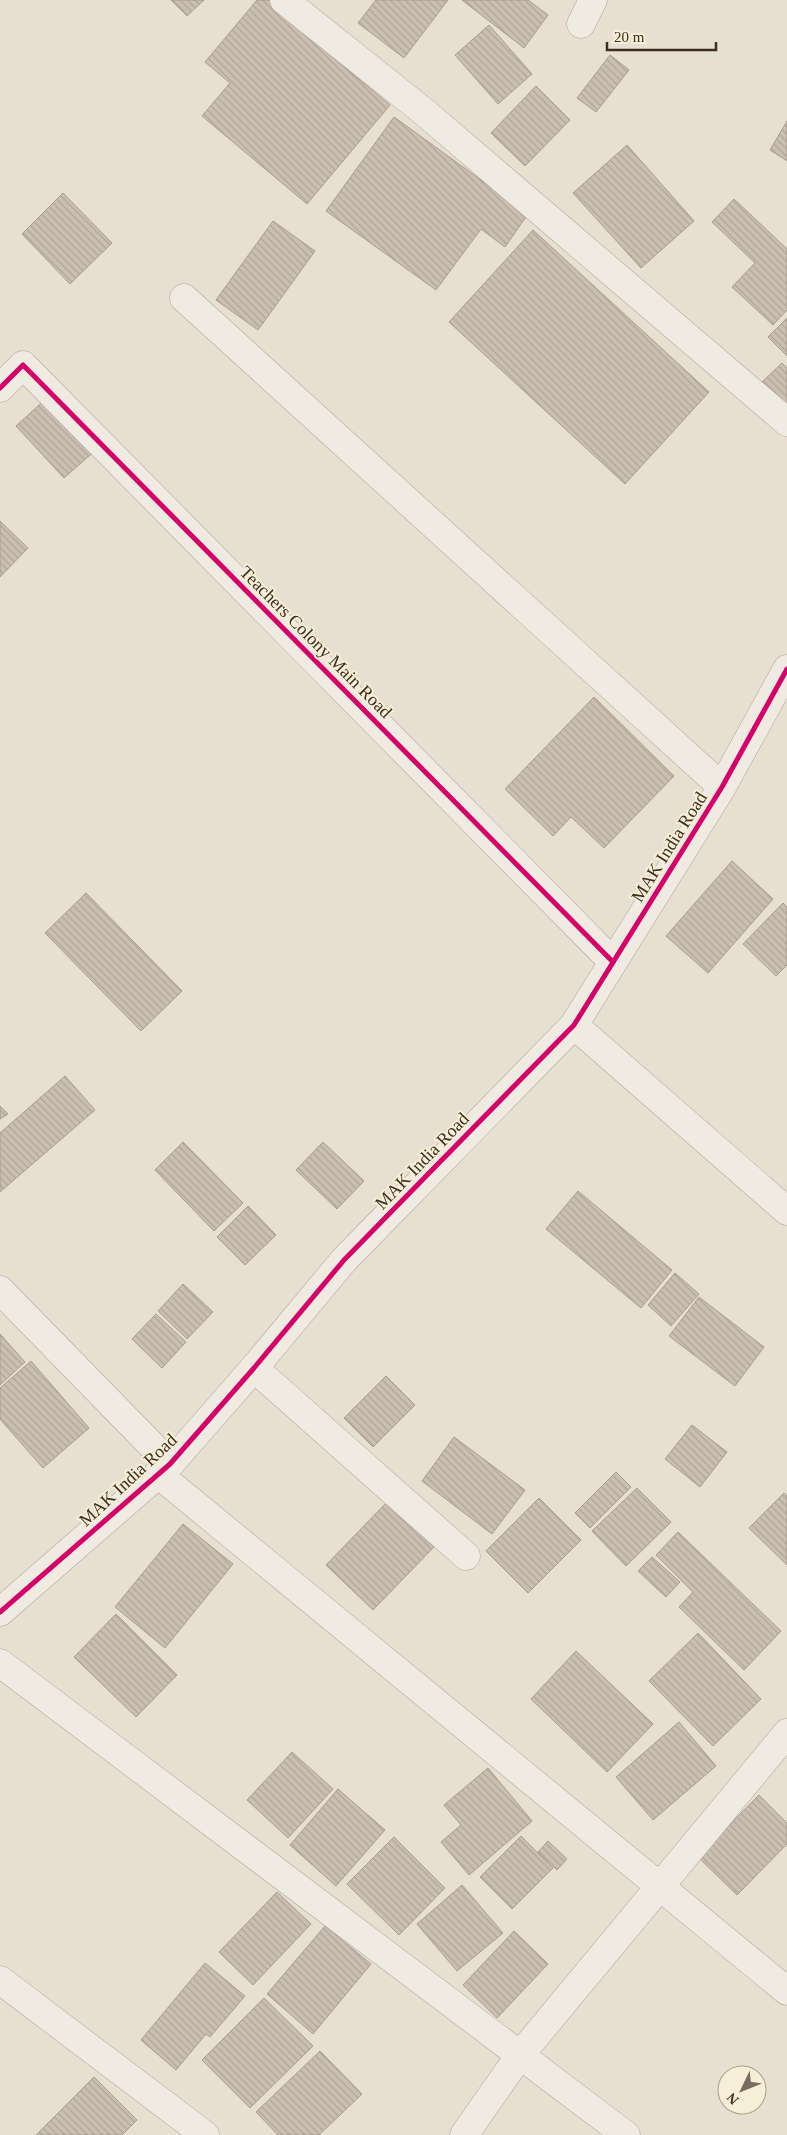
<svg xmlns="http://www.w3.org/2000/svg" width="787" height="2135" font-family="Georgia,serif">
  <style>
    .building { fill: url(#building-back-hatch); stroke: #a89c90 }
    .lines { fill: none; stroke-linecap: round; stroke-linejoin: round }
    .minor-casing { stroke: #ada599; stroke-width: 29 }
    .tertiary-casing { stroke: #ada599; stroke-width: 29 }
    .minor { stroke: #efebe3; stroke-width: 28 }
    .tertiary { stroke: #efebe3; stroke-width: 28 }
    .cycleway-casing { stroke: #f7eed8; stroke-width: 8 }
    .cycleway { stroke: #d6006c; stroke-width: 5 }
    .labels { text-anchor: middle; stroke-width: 4; stroke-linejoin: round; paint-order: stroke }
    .street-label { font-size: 18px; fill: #3d2e20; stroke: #f7eed8 }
  </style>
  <defs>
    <pattern id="building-back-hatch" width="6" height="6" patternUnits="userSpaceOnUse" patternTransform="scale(1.25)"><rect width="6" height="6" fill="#cbbfb2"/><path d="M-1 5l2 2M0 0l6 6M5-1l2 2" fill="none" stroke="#afa499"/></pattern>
  </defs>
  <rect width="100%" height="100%" fill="#e7e0d1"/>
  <g class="building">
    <polygon points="171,0 204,0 187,16"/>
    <polygon points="257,0 278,0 274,8 390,105 307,204 202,116 230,83 205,62"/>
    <polygon points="376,0 448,0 404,58 358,23"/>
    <polygon points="462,0 528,0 548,15 524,48"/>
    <polygon points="489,25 532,74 498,104 455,55"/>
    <polygon points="610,55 629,70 596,112 577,98"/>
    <polygon points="536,86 570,120 525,166 491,133"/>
    <polygon points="394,117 528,214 505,247 481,229 436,290 326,211"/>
    <polygon points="787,121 787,161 770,150"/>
    <polygon points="627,145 694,221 641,268 573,193"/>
    <polygon points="63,193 112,243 70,284 22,234"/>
    <polygon points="734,199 787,249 787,310 773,325 732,287 755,263 712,222"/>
    <polygon points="273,221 315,251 258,330 216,300"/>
    <polygon points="533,230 709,392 625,484 449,322"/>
    <polygon points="787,318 787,356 768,337"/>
    <polygon points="782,363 787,368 787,407 762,382"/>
    <polygon points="49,396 97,449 64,478 16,426"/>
    <polygon points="0,521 28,548 0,577"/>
    <polygon points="594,697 674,776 604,848 571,817 553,836 505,789"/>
    <polygon points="732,861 773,899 708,973 666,936"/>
    <polygon points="86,893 182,991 141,1031 45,933"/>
    <polygon points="783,903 787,907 787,965 776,976 743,944"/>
    <polygon points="65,1076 95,1110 0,1192 0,1133"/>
    <polygon points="0,1106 8,1114 0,1119"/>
    <polygon points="183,1142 243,1203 214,1231 155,1170"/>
    <polygon points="323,1142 364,1181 337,1209 296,1170"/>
    <polygon points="578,1191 672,1270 641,1308 546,1229"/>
    <polygon points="248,1206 276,1235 245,1265 217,1237"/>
    <polygon points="675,1273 699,1294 671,1326 648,1305"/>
    <polygon points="183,1284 213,1312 187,1339 158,1311"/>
    <polygon points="699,1297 764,1347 735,1386 669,1336"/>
    <polygon points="156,1314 186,1342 162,1368 132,1339"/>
    <polygon points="0,1334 25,1362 0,1385"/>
    <polygon points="31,1361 89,1428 43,1468 0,1419 0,1388"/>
    <polygon points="386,1376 415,1405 373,1447 344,1418"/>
    <polygon points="692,1425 727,1452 700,1487 665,1459"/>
    <polygon points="454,1437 525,1490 492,1534 422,1481"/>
    <polygon points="616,1472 631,1487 590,1528 575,1513"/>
    <polygon points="637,1488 671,1522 626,1566 592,1531"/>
    <polygon points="784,1493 787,1496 787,1565 749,1528"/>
    <polygon points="539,1498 581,1540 528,1593 486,1551"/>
    <polygon points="387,1502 434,1547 373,1610 326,1565"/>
    <polygon points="183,1524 233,1564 165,1648 115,1607"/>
    <polygon points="678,1532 781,1631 744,1670 679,1607 693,1592 656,1555"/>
    <polygon points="652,1557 680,1582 666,1597 638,1571"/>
    <polygon points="116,1614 177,1675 136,1717 74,1657"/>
    <polygon points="698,1633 761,1699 713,1746 649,1681"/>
    <polygon points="576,1651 653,1724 607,1772 531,1699"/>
    <polygon points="679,1722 716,1766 653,1820 616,1777"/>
    <polygon points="292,1752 333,1789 288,1838 247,1800"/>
    <polygon points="488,1768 532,1821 469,1875 441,1842 461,1825 444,1805"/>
    <polygon points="338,1789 385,1830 336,1886 290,1845"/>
    <polygon points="759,1795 787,1823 787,1844 737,1895 698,1857"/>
    <polygon points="521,1836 553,1868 512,1909 480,1877"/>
    <polygon points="394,1837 445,1888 399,1935 347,1884"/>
    <polygon points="548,1841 567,1859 557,1870 538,1852"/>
    <polygon points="462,1885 503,1933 457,1971 417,1924"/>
    <polygon points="277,1892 311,1924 253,1985 219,1952"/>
    <polygon points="325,1926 371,1964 313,2034 267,1994"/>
    <polygon points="514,1931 548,1964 497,2018 463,1985"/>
    <polygon points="205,1963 245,1996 210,2037 206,2034 176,2070 141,2040"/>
    <polygon points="264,1998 313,2046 250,2108 202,2060"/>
    <polygon points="320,2051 362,2094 319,2135 278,2135 256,2112"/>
    <polygon points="94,2077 137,2120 122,2135 36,2135"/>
  </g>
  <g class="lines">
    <g class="minor-casing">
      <g id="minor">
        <polyline points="284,0 423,111 787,422"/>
        <polyline points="581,24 593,0"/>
        <polyline points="184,298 722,787"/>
        <polyline points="0,388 23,365 613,962"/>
        <polyline points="574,1025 787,1211"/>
        <polyline points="0,1290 170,1464"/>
        <polyline points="254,1368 466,1556"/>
        <polyline points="158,1474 787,1991"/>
        <polyline points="0,1663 626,2135"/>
        <polyline points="0,1980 205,2135"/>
        <polyline points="464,2135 520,2055 787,1733"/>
      </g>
    </g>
    <g class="tertiary-casing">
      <polyline id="tertiary" points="0,1612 170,1464 254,1368 344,1260 574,1025 722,787 787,669"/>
    </g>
    <use href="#minor" class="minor"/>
    <use href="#tertiary" class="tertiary"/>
    <g class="cycleway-casing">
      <g id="cycleway">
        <polyline points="0,388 23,365 613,962"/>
        <polyline points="0,1612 170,1464 254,1368 344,1260 574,1025 722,787 787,669"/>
      </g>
    </g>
    <use href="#cycleway" class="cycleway"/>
  </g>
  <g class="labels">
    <g class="street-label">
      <text transform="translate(316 642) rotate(45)" y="6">Teachers Colony Main Road</text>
      <text transform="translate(669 847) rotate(-58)" y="6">MAK India Road</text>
      <text transform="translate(422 1161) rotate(-46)" y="6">MAK India Road</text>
      <text transform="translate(128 1480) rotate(-43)" y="6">MAK India Road</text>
    </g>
  </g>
  <g transform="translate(742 2090) rotate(227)"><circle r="24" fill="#f7eed8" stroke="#ada18e"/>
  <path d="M0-4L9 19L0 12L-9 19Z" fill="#786c5e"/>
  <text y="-8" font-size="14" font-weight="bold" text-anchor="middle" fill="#3d2e20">N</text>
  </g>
  <path d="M607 42v8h109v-8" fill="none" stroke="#3d2e20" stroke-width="2.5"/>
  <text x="614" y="42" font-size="15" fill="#3d2e20" stroke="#f7eed8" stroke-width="4" paint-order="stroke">20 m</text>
</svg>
